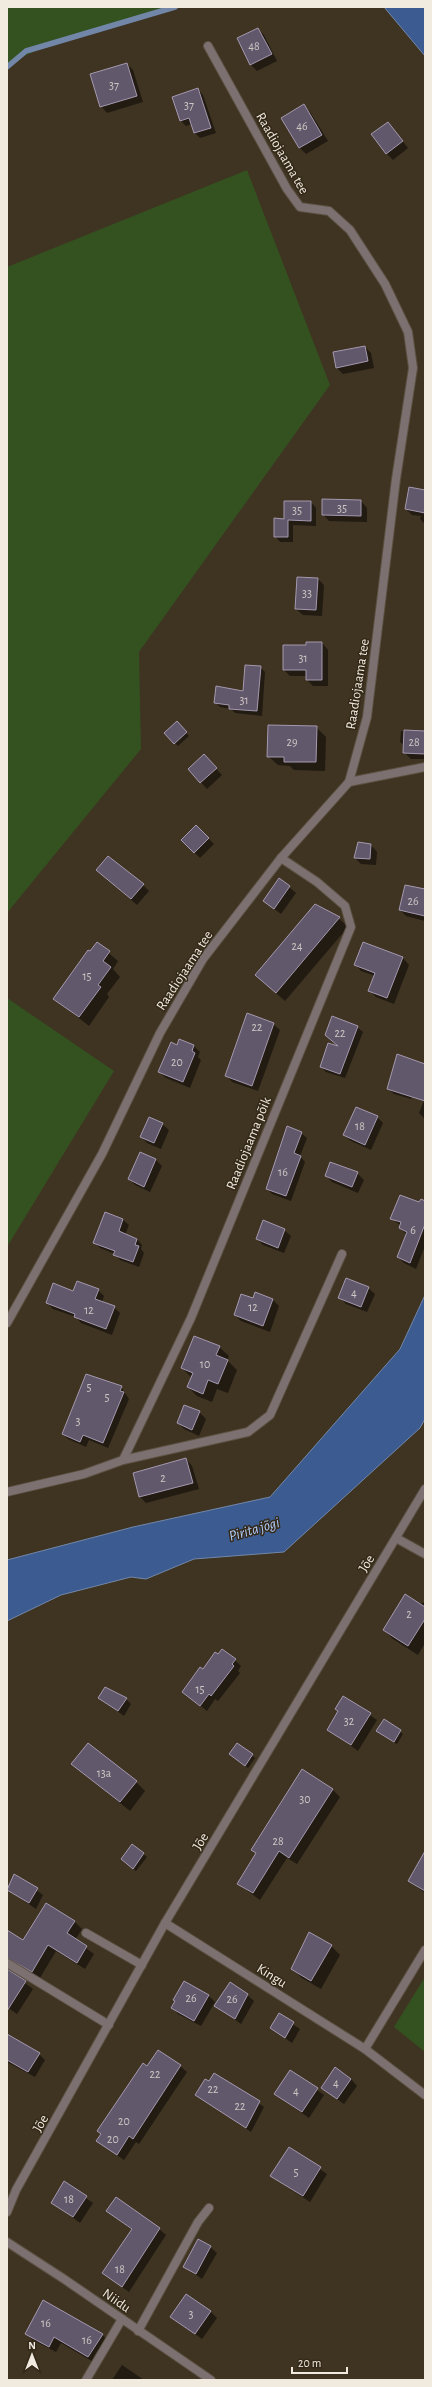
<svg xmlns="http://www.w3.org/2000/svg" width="432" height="2387" font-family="'Alegreya Sans',sans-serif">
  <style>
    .green { fill: #345120 }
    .water { fill: #3c5c91; stroke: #7287a8 }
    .shadow { fill: #0007 }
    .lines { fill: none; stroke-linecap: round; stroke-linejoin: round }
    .stream { stroke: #7287a8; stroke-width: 5.5 }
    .building { fill: #62586b; stroke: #a499af }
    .lane-casing { stroke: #5b5040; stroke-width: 10 }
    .street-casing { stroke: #5b5040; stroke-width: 10 }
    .lane { stroke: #7c7071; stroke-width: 8 }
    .street { stroke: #7c7071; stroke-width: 8 }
    .labels { text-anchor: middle; stroke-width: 3; stroke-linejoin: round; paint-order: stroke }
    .number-label { font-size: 12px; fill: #cdc6c2 }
    .street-label { font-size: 14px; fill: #f1eadf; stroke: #342918 }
    .water-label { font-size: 15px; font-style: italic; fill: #b0cefd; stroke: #342918 }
  </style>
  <rect width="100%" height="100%" fill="#3f3322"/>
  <g class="green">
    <polygon points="7,7 175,7 55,43 7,63"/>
    <polygon points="247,170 330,385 139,652 141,749 7,913 7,267"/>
    <polygon points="7,998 114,1071 7,1247"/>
    <polygon points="425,1977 425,2052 394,2027"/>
  </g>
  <g class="water">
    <polygon points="384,7 425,7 425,56"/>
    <polygon points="425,1295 425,1419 420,1428 284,1552 194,1559 146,1579 131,1577 61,1595 7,1621 7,1560 133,1527 270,1497 400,1349"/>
  </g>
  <g class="shadow">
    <polygon points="258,29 264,35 277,61 257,71 251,65 238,39"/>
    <polygon points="127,64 133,70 143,102 107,113 101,106"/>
    <polygon points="198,89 203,95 216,133 200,138 195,133 192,124 186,126 181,121"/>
    <polygon points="304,105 310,112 328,141 306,154 300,148"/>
    <polygon points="388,123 408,148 393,160 386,153"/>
    <polygon points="365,347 371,353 374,368 343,374 337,368"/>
    <polygon points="425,490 425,524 420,519 421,516 412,515 406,509"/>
    <polygon points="323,500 361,501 367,508 367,522 329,521 323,514"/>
    <polygon points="311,502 316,508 316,526 293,525 293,542 280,542 275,536 284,520"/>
    <polygon points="318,579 324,585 322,616 303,615 296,609"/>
    <polygon points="322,643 328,650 328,686 313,686 307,680 307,676 290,676 284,670 284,646 307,646"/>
    <polygon points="260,667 265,672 262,716 235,713 231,709 220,707 215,702 244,692"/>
    <polygon points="177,723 189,736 178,746 165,733"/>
    <polygon points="316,727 326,737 325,771 294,770 290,766 278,765 268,756"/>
    <polygon points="401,731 425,732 425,759 411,759 404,752 405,746 400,742"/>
    <polygon points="204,756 222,775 207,789 189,769"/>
    <polygon points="196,826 214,844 200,858 182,840"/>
    <polygon points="371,845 377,852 376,865 361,864 355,858"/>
    <polygon points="104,876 143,885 149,891 137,905"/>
    <polygon points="289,887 296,893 281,914 264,901"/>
    <polygon points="425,890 425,921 406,916 400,910"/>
    <polygon points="316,905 333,913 348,927 285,1001 256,975"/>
    <polygon points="97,943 118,961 113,969 120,977 107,994 109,997 89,1026 55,999"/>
    <polygon points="363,943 403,958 409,965 394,1004 376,997 369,990 375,976 361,971 355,964"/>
    <polygon points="273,1024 280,1030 258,1091 232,1082 226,1075"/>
    <polygon points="357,1027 363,1032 345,1078 326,1072 321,1067"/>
    <polygon points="180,1040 194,1046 200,1052 198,1057 201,1060 190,1088 166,1078 159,1072"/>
    <polygon points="420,1067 411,1099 394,1094 388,1089"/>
    <polygon points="425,1098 425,1119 419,1113"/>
    <polygon points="377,1117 383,1123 371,1150 351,1141 344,1135"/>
    <polygon points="162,1124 169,1130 161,1149 147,1143 141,1137"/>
    <polygon points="301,1133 307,1138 300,1156 305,1162 291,1201 272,1194 267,1189"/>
    <polygon points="141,1153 156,1160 162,1166 150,1192 135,1185 129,1179"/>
    <polygon points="357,1173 364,1180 358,1193 332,1182 326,1176"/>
    <polygon points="425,1202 425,1246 416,1269 404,1263 398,1257 406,1234 400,1228 401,1226 391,1218"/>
    <polygon points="106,1213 123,1220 129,1225 125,1235 137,1239 142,1245 141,1249 144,1253 139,1267 120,1260 115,1254 100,1248 94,1242"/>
    <polygon points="284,1230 291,1236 284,1253 263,1245 257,1239"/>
    <polygon points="368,1288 375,1294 367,1312 346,1304 340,1298"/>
    <polygon points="98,1290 104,1296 102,1302 114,1307 120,1313 112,1335 81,1323 76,1317 53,1309 47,1303 74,1292"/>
    <polygon points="256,1294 273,1300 279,1306 270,1332 241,1321 235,1315 254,1300"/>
    <polygon points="219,1347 229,1356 227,1360 237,1370 228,1393 217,1389 212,1402 197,1396 188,1387 192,1378 182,1368"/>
    <polygon points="121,1387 129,1399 108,1448 89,1440 86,1447 68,1439 63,1434"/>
    <polygon points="199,1412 206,1419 199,1436 184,1429 178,1423"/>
    <polygon points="186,1459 192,1466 199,1489 146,1503 140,1497 134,1474"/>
    <polygon points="425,1602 425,1643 418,1655 393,1639 384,1630 419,1604"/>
    <polygon points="235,1660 241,1666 238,1671 240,1673 218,1701 215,1699 207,1711 183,1692"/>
    <polygon points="344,1697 377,1720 358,1751 328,1729 339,1712"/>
    <polygon points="99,1698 126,1699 131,1704 124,1716"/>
    <polygon points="384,1721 403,1734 397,1744 377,1731"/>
    <polygon points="237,1744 255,1758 248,1768 230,1754"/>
    <polygon points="73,1764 136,1782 145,1791 130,1811"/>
    <polygon points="302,1770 333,1790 340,1797 297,1864 287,1858 260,1900 238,1884 257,1854 253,1850"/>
    <polygon points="132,1845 147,1857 136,1871 125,1862"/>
    <polygon points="425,1859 425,1893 409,1881"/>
    <polygon points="15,1875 43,1895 36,1909 7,1889"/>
    <polygon points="74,1921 82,1929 75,1940 94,1954 85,1969 56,1951 40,1978 11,1965 8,1971 33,1989 17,2014 7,2007 7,1936 24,1941"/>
    <polygon points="331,1946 340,1955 321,1989 302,1978 293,1969"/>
    <polygon points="184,1982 209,1996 215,2002 201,2026 178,2014 172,2007"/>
    <polygon points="247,1995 254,2001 241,2024 216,2006"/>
    <polygon points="279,2015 300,2029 292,2043 271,2028"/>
    <polygon points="7,2035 39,2054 45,2060 35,2077 7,2062"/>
    <polygon points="180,2066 187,2072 139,2144 136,2142 124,2160 97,2141 148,2067"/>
    <polygon points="290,2071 324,2095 309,2118 275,2094"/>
    <polygon points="215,2074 264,2107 251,2132 197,2094"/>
    <polygon points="351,2079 357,2086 344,2104 322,2088"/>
    <polygon points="289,2148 327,2174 310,2202 271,2176"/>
    <polygon points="65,2183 93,2203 80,2223 52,2202"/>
    <polygon points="107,2211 159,2229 166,2235 129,2292 103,2273 132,2230"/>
    <polygon points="210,2247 217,2253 202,2279 184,2266"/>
    <polygon points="210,2311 217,2318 202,2339 172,2317"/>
    <polygon points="26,2334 102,2334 108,2341 95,2363 61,2343 56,2352 33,2340"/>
    <polygon points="122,2365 144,2380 112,2380"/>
  </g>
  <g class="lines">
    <polyline class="stream" points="7,67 26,51 175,7"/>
  </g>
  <g class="building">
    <polygon points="258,28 272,54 250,65 237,38"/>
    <polygon points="127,63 137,96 100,107 90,74"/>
    <polygon points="198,88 211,128 194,133 189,118 180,121 172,97"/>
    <polygon points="304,104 322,135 299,148 281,118"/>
    <polygon points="388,122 403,141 386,154 371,134"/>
    <polygon points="365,346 368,361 336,368 333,352"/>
    <polygon points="409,487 425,490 425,513 405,509"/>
    <polygon points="322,499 361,500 361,516 322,515"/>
    <polygon points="284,501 311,501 311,521 288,520 288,537 274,537 274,518 284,519"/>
    <polygon points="297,577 318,578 316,610 295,609"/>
    <polygon points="306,642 322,642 322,680 306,680 306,670 283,670 283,645 306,645"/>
    <polygon points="245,665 261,666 257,711 229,709 229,705 214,703 216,686 243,691"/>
    <polygon points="177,721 187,732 174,744 164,733"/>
    <polygon points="268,725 317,726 316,762 284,762 284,757 267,757"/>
    <polygon points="404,730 425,731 425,754 403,753"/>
    <polygon points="204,754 217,768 200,783 188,769"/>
    <polygon points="196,825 209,838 194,853 181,840"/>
    <polygon points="358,842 371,844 370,859 354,858"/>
    <polygon points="108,856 144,884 131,899 96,870"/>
    <polygon points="279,878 290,886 274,909 263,901"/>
    <polygon points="405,885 425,889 425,916 399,910"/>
    <polygon points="315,904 340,917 276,993 255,975"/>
    <polygon points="97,942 110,951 103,961 111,967 98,985 101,987 79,1017 53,999 88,950 90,951"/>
    <polygon points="363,942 403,957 387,998 368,991 375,973 354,965"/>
    <polygon points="247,1013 274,1023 252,1086 225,1076"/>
    <polygon points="332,1016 358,1026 340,1074 320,1067 328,1043 338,1046 325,1035"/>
    <polygon points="179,1039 194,1045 192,1051 195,1053 183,1082 158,1072 171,1042 177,1045"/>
    <polygon points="397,1054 425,1064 425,1101 387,1089"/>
    <polygon points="356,1107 378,1116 365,1145 343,1135"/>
    <polygon points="149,1117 163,1123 154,1143 140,1137"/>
    <polygon points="287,1126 302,1132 294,1153 301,1156 286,1196 266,1189"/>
    <polygon points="140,1152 156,1159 144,1187 128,1179"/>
    <polygon points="330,1162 358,1172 352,1187 325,1176"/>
    <polygon points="400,1195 419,1202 421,1199 425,1201 425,1224 410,1263 397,1257 407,1232 399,1228 401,1222 390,1219"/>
    <polygon points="105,1212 123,1219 119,1231 137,1239 135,1245 139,1246 133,1262 113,1255 115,1251 93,1243"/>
    <polygon points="263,1220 285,1229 278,1248 256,1239"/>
    <polygon points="346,1278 369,1287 361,1307 338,1298"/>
    <polygon points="77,1281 99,1289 95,1299 115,1306 106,1329 74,1317 75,1314 46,1303 53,1283 73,1291"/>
    <polygon points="255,1292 273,1299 263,1326 234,1315 241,1294 253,1298"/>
    <polygon points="194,1336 220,1346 216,1355 228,1360 218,1384 208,1380 203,1394 187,1387 193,1373 181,1368"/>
    <polygon points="86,1374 122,1386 120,1391 124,1392 103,1443 83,1435 80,1442 62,1434"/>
    <polygon points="184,1405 200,1411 192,1430 177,1423"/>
    <polygon points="186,1458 193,1483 139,1497 133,1473"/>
    <polygon points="405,1594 425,1607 425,1619 408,1646 383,1630"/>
    <polygon points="222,1649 236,1659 232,1664 234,1666 211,1696 209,1694 200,1706 182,1692 200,1667 203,1669 215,1652 218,1654"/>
    <polygon points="105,1687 127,1698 118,1711 98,1698"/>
    <polygon points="343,1696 371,1713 351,1745 327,1730 338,1711 335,1709"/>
    <polygon points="384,1719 401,1730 394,1742 376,1731"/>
    <polygon points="88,1743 137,1781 120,1802 71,1764"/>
    <polygon points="237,1743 253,1754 245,1766 229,1754"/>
    <polygon points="302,1769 333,1789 289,1858 279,1851 253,1893 237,1884 256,1853 251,1850"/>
    <polygon points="132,1844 144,1853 133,1869 121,1859"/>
    <polygon points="425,1851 425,1891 408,1881"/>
    <polygon points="14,1874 38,1888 29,1903 7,1890"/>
    <polygon points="46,1903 75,1921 67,1933 87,1946 77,1963 48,1945 32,1972 7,1958 7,1930 23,1940"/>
    <polygon points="309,1932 332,1945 311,1981 291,1969"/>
    <polygon points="7,1969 26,1981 7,2011"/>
    <polygon points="184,1981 209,1995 194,2021 171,2008 175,2001 173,2000"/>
    <polygon points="230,1982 248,1994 235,2019 214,2006"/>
    <polygon points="279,2013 294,2022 285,2038 270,2028"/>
    <polygon points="7,2034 40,2053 28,2072 7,2060"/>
    <polygon points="158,2050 181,2065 133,2139 129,2136 117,2155 96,2141 101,2134 97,2131 143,2063 147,2066"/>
    <polygon points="335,2067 351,2079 337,2099 321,2088"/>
    <polygon points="290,2070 318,2088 302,2112 274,2094"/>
    <polygon points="214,2073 260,2101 246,2128 195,2095 205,2079 209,2081"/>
    <polygon points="289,2147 321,2167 303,2196 270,2176"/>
    <polygon points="64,2181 87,2196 73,2217 51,2203"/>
    <polygon points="116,2197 160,2228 122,2287 102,2273 132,2229 106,2211"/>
    <polygon points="198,2239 211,2246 196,2274 183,2267"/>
    <polygon points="186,2294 211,2311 195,2334 170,2317"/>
    <polygon points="43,2300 103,2334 88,2357 54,2337 49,2347 25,2334"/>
  </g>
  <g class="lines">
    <g class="lane-casing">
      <g id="lane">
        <polyline points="86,1933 142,1965"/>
        <polyline points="7,1963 109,2025"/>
      </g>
    </g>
    <g class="street-casing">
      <g id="street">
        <polyline points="349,782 425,767"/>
        <polyline points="7,1323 102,1154 160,1033 203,959 281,858 349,782 367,717 396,479 413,368 408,332 385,284 350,230 329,211 300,207 287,189 208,46"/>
        <polyline points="123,1460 248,1432 270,1415 342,1254"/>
        <polyline points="7,1492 84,1474 123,1460 191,1318 351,927 345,906 317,882 281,858"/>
        <polyline points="396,1538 425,1554"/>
        <polyline points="165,1923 365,2049 425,2095"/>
        <polyline points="365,2049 425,1950"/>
        <polyline points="7,2212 16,2190 165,1923 425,1489"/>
        <polyline points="7,2242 64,2279 211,2380"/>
        <polyline points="138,2331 198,2222 209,2208"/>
        <polyline points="86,2380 122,2319"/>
      </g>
    </g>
    <use href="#lane" class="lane"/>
    <use href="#street" class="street"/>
  </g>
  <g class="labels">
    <g class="number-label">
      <text x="254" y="50">48</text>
      <text x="114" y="89">37</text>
      <text x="189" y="109">37</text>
      <text x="302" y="130">46</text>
      <text x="342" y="512">35</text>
      <text x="297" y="514">35</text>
      <text x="307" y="597">33</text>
      <text x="303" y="662">31</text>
      <text x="244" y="704">31</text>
      <text x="292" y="746">29</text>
      <text x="414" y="746">28</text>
      <text x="413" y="905">26</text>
      <text x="297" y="950">24</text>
      <text x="87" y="980">15</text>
      <text x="257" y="1031">22</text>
      <text x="340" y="1037">22</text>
      <text x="177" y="1066">20</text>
      <text x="360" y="1130">18</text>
      <text x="283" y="1176">16</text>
      <text x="413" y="1234">6</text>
      <text x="354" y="1297">4</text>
      <text x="253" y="1311">12</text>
      <text x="89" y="1314">12</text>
      <text x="205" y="1368">10</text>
      <text x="89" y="1391">5</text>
      <text x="107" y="1401">5</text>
      <text x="78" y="1425">3</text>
      <text x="163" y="1482">2</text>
      <text x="409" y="1618">2</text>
      <text x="200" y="1693">15</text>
      <text x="349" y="1725">32</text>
      <text x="104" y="1777">13a</text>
      <text x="305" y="1803">30</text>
      <text x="278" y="1845">28</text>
      <text x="191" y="2002">26</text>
      <text x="232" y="2003">26</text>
      <text x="155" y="2078">22</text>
      <text x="336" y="2087">4</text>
      <text x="213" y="2093">22</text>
      <text x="296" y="2095">4</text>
      <text x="240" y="2110">22</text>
      <text x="124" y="2125">20</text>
      <text x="113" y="2143">20</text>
      <text x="296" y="2176">5</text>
      <text x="69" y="2203">18</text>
      <text x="120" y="2273">18</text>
      <text x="191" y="2318">3</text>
      <text x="46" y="2327">16</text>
      <text x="87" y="2344">16</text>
    </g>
    <g class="street-label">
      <text transform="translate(283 153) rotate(60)" y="5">Raadiojaama tee</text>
      <text transform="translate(357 684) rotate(-81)" y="5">Raadiojaama tee</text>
      <text transform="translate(184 970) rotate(-57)" y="5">Raadiojaama tee</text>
      <text transform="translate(248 1143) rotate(-68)" y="5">Raadiojaama põik</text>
      <text transform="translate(366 1563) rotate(-59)" y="5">Jõe</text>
      <text transform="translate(200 1841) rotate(-59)" y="5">Jõe</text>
      <text transform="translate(272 1975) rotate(32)" y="5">Kingu</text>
      <text transform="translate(40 2123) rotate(-60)" y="5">Jõe</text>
      <text transform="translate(117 2300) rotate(35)" y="5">Niidu</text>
    </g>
    <g class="water-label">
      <text transform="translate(254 1529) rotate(-16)" y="5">Pirita jõgi</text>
    </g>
  </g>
  <rect width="432" height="2387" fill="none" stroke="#f1eadf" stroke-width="16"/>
  <g transform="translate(32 2355)" stroke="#342918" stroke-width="3" paint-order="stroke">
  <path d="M0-3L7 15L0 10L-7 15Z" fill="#f1eadf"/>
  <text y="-6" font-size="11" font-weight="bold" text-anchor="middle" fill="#f1eadf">N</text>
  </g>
  <path d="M292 2367v6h55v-6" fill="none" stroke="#f1eadf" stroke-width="2"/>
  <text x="298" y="2367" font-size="12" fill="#f1eadf" stroke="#342918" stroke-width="3" paint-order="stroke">20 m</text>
</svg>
